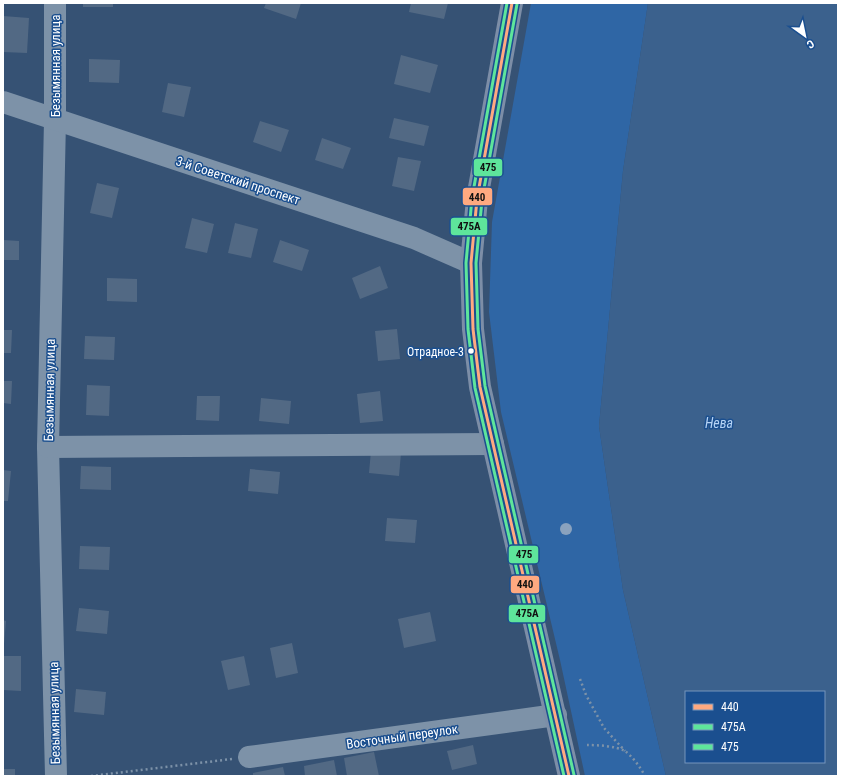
<svg xmlns="http://www.w3.org/2000/svg" width="841" height="779" font-family="'Roboto Condensed',sans-serif">
  <style>
    .green { fill: #2f66a5 }
    .water { fill: #3b618d; fill-rule: evenodd }
    .building { fill: #526984 }
    .lines { fill: none; stroke-linecap: round; stroke-linejoin: round }
    .path { stroke: #7d92a8; stroke-width: 2.5; stroke-dasharray: 2 3; stroke-linecap: butt }
    .minor { stroke: #7d92a8; stroke-width: 22 }
    .major { stroke: #7d8ea7; stroke-width: 22 }
    .bus-1-casing { stroke: #1b4f8f; stroke-width: 6 }
    .bus-2-casing { stroke: #1b4f8f; stroke-width: 6 }
    .bus-3-casing { stroke: #1b4f8f; stroke-width: 6 }
    .bus-1 { stroke: #ffa980; stroke-width: 3 }
    .bus-2 { stroke: #5ee59b; stroke-width: 3 }
    .bus-3 { stroke: #5ee59b; stroke-width: 3 }
    .tree { fill: #8aa2be }
    .bus-dot { fill: #fff; stroke: #1b4f8f; stroke-width: 1.5 }
    .labels { text-anchor: middle; stroke-width: 3; stroke-linejoin: round; paint-order: stroke }
    .bus-label { font-size: 12px; fill: #fff; stroke: #1b4f8f; text-anchor: end }
    .street-label { font-size: 13px; fill: #fff; stroke: #1b4f8f }
    .water-label { font-size: 14px; font-style: italic; fill: #b5d3f5; stroke: #1b4f8f }
    .line-badge { stroke: #1b4f8f; stroke-width: 1.5 }
    .pale-badge-label { font-size: 11px; text-anchor: middle; font-weight: bold; fill: #111 }
  </style>
  <rect width="100%" height="100%" fill="#365274"/>
  <polygon class="green" points="531,3 648,3 623,171 599,426 623,590 666,776 585,776 560,660 501,412 489,312 492,222"/>
  <path class="water" d="M648 3H838V776H666L623 590 599 426 623 171ZM686 692H824V762H686Z"/>
  <g class="building">
    <rect x="83" y="3" width="30" height="4"/>
    <polygon points="266,3 301,3 296,19 264,8"/>
    <polygon points="411,3 448,3 444,19 409,12"/>
    <polygon points="3,16 29,18 27,53 3,52"/>
    <polygon points="401,55 438,65 430,93 394,84"/>
    <polygon points="89,59 120,60 119,83 89,82"/>
    <polygon points="168,83 191,87 184,117 162,112"/>
    <polygon points="394,118 429,126 424,146 389,138"/>
    <polygon points="260,121 289,130 281,152 253,142"/>
    <polygon points="322,138 351,148 343,169 315,160"/>
    <polygon points="398,157 421,161 414,191 392,186"/>
    <polygon points="97,183 119,188 112,218 90,213"/>
    <polygon points="192,218 214,224 207,253 185,248"/>
    <polygon points="235,223 258,229 251,258 228,253"/>
    <polygon points="3,240 19,241 19,260 3,260"/>
    <polygon points="280,240 309,250 302,271 273,262"/>
    <polygon points="380,266 388,288 360,299 352,278"/>
    <polygon points="107,278 137,279 137,302 107,301"/>
    <polygon points="397,329 400,359 378,361 375,331"/>
    <polygon points="3,330 12,330 11,353 3,353"/>
    <polygon points="85,336 115,337 114,360 84,359"/>
    <polygon points="3,381 12,381 11,404 3,403"/>
    <polygon points="87,385 110,386 109,416 86,415"/>
    <polygon points="380,391 383,421 360,423 357,394"/>
    <polygon points="197,396 220,396 219,421 196,420"/>
    <polygon points="261,398 291,401 289,424 259,421"/>
    <polygon points="371,451 401,453 399,476 369,473"/>
    <polygon points="81,466 111,467 111,490 80,489"/>
    <polygon points="250,469 280,472 278,494 248,491"/>
    <polygon points="3,470 11,471 8,501 3,501"/>
    <polygon points="387,518 417,520 415,543 385,541"/>
    <polygon points="80,546 110,547 109,570 79,569"/>
    <polygon points="79,608 109,611 107,634 76,631"/>
    <polygon points="430,612 436,641 404,648 398,619"/>
    <polygon points="3,620 6,621 4,644 3,644"/>
    <polygon points="292,643 298,673 276,678 270,648"/>
    <polygon points="3,656 21,656 21,691 3,690"/>
    <polygon points="244,656 250,685 228,690 221,661"/>
    <polygon points="76,689 106,692 104,715 74,712"/>
    <polygon points="473,745 477,764 452,770 447,751"/>
    <polygon points="374,752 379,776 347,776 344,758"/>
    <polygon points="334,760 337,776 305,776 304,766"/>
    <polygon points="283,767 285,776 253,776 253,773"/>
    <rect x="3" y="769" width="12" height="7"/>
  </g>
  <g class="lines">
    <g class="path">
      <polyline points="580,679 586,695 604,728 625,751"/>
      <path d="M587 745C598 745 616 746 625 751 632 756 641 768 645 776"/>
      <polyline points="91,776 232,759"/>
    </g>
    <g class="minor">
      <polyline points="55,3 55,120 48,447 56,776"/>
      <polyline points="3,102 414,238 471,263"/>
      <polyline points="48,447 493,444"/>
      <polyline points="249,757 556,715"/>
    </g>
    <polyline class="major" points="512,3 477,199 471,263 473,329 480,387 569,776"/>
    <g class="bus-1-casing">
      <polyline id="bus-1" points="512,3 477,199 471,263 473,329 480,387 569,776"/>
    </g>
    <g class="bus-2-casing">
      <polyline id="bus-2" points="507,3 472,198 466,263 468,329 475,388 564,776"/>
    </g>
    <g class="bus-3-casing">
      <polyline id="bus-3" points="517,4 482,200 476,263 478,329 485,386 574,775"/>
    </g>
    <use href="#bus-1" class="bus-1"/>
    <use href="#bus-2" class="bus-2"/>
    <use href="#bus-3" class="bus-3"/>
  </g>
  <circle class="tree" cx="566" cy="529" r="6"/>
  <circle class="bus-dot" cx="471" cy="351" r="3.5"/>
  <g class="labels">
    <g class="bus-label">
      <text x="464" y="356">Отрадное-3</text>
    </g>
    <g class="street-label">
      <text transform="translate(55 66) rotate(-90)" y="5">Безымянная улица</text>
      <text transform="translate(238 180) rotate(18)" y="5">3-й Советский проспект</text>
      <text transform="translate(49 390) rotate(-89)" y="5">Безымянная улица</text>
      <text transform="translate(54 713) rotate(-91)" y="5">Безымянная улица</text>
      <text transform="translate(402 736) rotate(-8)" y="5">Восточный переулок</text>
    </g>
    <g class="water-label">
      <text x="719" y="428">Нева</text>
    </g>
  </g>
  <g class="line-badge">
    <rect x="473" y="158" width="30" height="19" rx="4" fill="#5ee59b"/>
    <rect x="462" y="187" width="31" height="19" rx="4" fill="#ffa980"/>
    <rect x="450" y="217" width="38" height="19" rx="4" fill="#5ee59b"/>
    <rect x="508" y="545" width="31" height="19" rx="4" fill="#5ee59b"/>
    <rect x="510" y="575" width="30" height="19" rx="4" fill="#ffa980"/>
    <rect x="508" y="604" width="38" height="19" rx="4" fill="#5ee59b"/>
  </g>
  <g class="pale-badge-label">
    <text x="488" y="171">475</text>
    <text x="477" y="201">440</text>
    <text x="469" y="230">475А</text>
    <text x="524" y="558">475</text>
    <text x="525" y="588">440</text>
    <text x="527" y="617">475А</text>
  </g>
  <rect width="841" height="779" fill="none" stroke="#ffffff" stroke-width="8"/>
  <rect x="685" y="691" width="140" height="72" fill="#1b4f8f" stroke="#7695bc"/>
  <rect x="693" y="704" width="20" height="6" fill="#ffa980" stroke="#7695bc"/>
  <text x="721" y="711" font-size="12" fill="#ffffff">440</text>
  <rect x="693" y="724" width="20" height="6" fill="#5ee59b" stroke="#7695bc"/>
  <text x="721" y="731" font-size="12" fill="#ffffff">475А</text>
  <rect x="693" y="744" width="20" height="6" fill="#5ee59b" stroke="#7695bc"/>
  <text x="721" y="751" font-size="12" fill="#ffffff">475</text>
  <g transform="translate(805 36) rotate(147)" stroke="#1b4f8f" stroke-width="3" paint-order="stroke">
  <path d="M0-3L7 15L0 10L-7 15Z" fill="#ffffff"/>
  <text y="-6" font-size="11" font-weight="bold" text-anchor="middle" fill="#ffffff">С</text>
  </g>
</svg>
